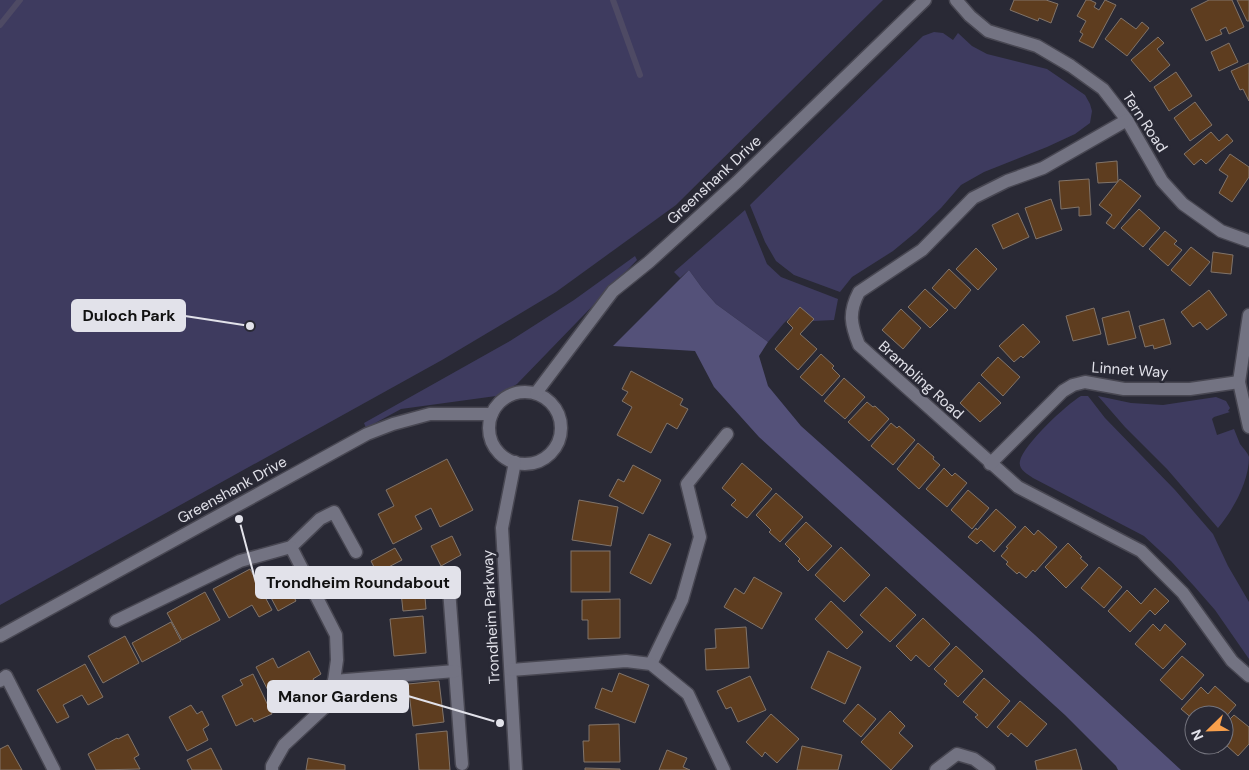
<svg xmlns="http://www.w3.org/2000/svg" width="1249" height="770" font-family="'DM Sans',sans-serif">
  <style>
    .green { fill: #3e3b5f }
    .forest { fill: #545179 }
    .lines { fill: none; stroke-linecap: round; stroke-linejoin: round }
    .stream { stroke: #4e4a64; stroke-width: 6 }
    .building { fill: #5e3d1f; stroke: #81746a }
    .minor-casing { stroke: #484752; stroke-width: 15 }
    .minor { stroke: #737382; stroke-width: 12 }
    .labels { text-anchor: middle; stroke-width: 5; stroke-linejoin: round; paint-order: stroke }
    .street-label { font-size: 15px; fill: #e2e2ea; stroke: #292935 }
    .leader { fill: none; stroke: #e2e2ea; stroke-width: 2 }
    .callout-dot { fill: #e2e2ea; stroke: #292935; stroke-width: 2 }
    .callout { fill: #e2e2ea; stroke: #e2e2ea; stroke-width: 2 }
    .callout-label { font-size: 16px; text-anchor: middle; font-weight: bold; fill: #111 }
  </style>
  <rect width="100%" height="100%" fill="#292935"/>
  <g class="green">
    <polygon points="0,0 883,0 676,205 556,292 442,360 0,605"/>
    <polygon points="934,32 943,33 953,40 958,33 972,46 987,54 1047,69 1085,95 1090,104 1092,111 1090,123 1075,134 1047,147 984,172 961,185 941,208 916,232 893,251 852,277 840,292 794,275 776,261 765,242 750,205 923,36"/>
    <polygon points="745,210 767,264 781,277 838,299 834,320 813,321 799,309 784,323 768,342 716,304 702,288 689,270 680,278 674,272"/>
    <polygon points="635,256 637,260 517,384 496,396 401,409 366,428 364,423 510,341 574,300"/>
    <path d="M1081 396H1088L1105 418 1175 490 1213 534 1228 566 1249 602V659L1215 610 1194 586 1171 561 1144 536 1033 478C1027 474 1018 469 1020 461 1023 445 1067 404 1081 396Z"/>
    <path d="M1098 396 1131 403 1163 405 1216 397 1226 401 1230 408 1228 411 1230 412 1214 417 1212 419 1217 435 1234 429C1236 434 1238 439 1240 444 1243 448 1248 453 1249 457 1249 482 1233 510 1218 528L1167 469 1125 427Z"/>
  </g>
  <polygon class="forest" points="689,270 702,288 716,304 768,342 759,356 768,386 801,426 1035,635 1181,770 1118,770 1116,766 1065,715 759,437 714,387 695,351 613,346"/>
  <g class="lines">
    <g class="stream">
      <polyline points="613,0 640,75"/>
      <polyline points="0,25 20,0"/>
    </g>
  </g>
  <g class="building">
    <polygon points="1014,0 1046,0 1058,4 1051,23 1039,18 1038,21 1010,10"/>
    <polygon points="1086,0 1090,0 1096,3 1094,7 1099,10 1105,0 1116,5 1093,48 1079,41 1083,34 1080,32 1086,21 1077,16"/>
    <polygon points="1209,0 1232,0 1244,27 1229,34 1226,27 1220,30 1222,34 1206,41 1191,9"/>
    <polygon points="1237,0 1249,0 1249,21 1247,21"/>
    <polygon points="1121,18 1136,29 1142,22 1149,28 1127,56 1105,39"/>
    <polygon points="1158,37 1164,43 1157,49 1170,65 1150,82 1131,60"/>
    <polygon points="1229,43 1238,62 1219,71 1211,52"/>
    <polygon points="1249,63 1249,101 1243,89 1240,90 1231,71"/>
    <polygon points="1176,72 1192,96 1169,111 1154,87"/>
    <polygon points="1195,102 1212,125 1190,141 1174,118"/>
    <polygon points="1211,132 1219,141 1227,134 1233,141 1206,164 1201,159 1194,165 1184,154"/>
    <polygon points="1230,154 1249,167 1249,177 1232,202 1219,193 1228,176 1219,170"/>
    <polygon points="1117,161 1118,182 1098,183 1096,163"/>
    <polygon points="1089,179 1091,215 1079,216 1079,207 1061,209 1059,181"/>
    <polygon points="1120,179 1141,196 1114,229 1106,223 1112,215 1099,205"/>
    <polygon points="1051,199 1062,230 1036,239 1025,208"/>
    <polygon points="1139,209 1160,228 1143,247 1121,228"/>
    <polygon points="1018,213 1029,237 1003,249 992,225"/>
    <polygon points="1165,231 1177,241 1174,244 1182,250 1168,266 1149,249"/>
    <polygon points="1191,247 1210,262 1190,286 1171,270"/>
    <polygon points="976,248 997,269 978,290 956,269"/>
    <polygon points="1213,252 1233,255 1231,274 1211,272"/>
    <polygon points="949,269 971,290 955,309 932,288"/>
    <polygon points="925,289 948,310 930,328 908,307"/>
    <polygon points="1209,290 1227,315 1207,330 1200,322 1193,327 1181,312"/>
    <polygon points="800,307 814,319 800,334 817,349 798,370 775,349 793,328 787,322"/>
    <polygon points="1094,308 1101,334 1073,341 1066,316"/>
    <polygon points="901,309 921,328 903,349 882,330"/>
    <polygon points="1129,311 1136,338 1108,345 1102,318"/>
    <polygon points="1164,319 1171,344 1154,349 1153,345 1145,347 1139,326"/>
    <polygon points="1023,324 1040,342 1023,358 1021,356 1014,362 999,346"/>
    <polygon points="821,354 834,366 832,368 840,376 822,396 800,377"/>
    <polygon points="998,357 1020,377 1003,396 981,375"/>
    <polygon points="631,371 683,399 680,405 688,409 677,429 667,423 651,453 617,435 632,407 622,401 628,392 622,389"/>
    <polygon points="844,378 865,397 845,419 824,401"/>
    <polygon points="979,382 1001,403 980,422 960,403"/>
    <polygon points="867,402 873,407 875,406 889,419 869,441 848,422"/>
    <polygon points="891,423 897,428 899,426 915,440 893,465 871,446"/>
    <polygon points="918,443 934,457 933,459 940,465 919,489 897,469"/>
    <polygon points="447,459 473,510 440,527 431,508 415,516 422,529 393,544 378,514 394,506 386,490"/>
    <polygon points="742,463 772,489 747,518 731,505 736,500 722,488"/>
    <polygon points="633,465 661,480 643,514 609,496 618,479 624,482"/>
    <polygon points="944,468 952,476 955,473 967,483 947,507 926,489"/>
    <polygon points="968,490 989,508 972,529 951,510"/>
    <polygon points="776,493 803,517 780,542 769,532 771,530 756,515"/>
    <polygon points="579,500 618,507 611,546 572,540"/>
    <polygon points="996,509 1016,527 994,552 981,540 977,544 968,537 976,528 977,530"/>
    <polygon points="806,522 832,546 808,571 798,561 800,559 785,544"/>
    <polygon points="1025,526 1034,535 1038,530 1057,547 1035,572 1033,570 1026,578 1019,572 1017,574 1006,564 1008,562 1001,556 1008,548 1006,547"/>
    <polygon points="649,534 671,544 651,584 630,573"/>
    <polygon points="452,536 461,555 441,566 431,546"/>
    <polygon points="1068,543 1082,557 1080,558 1088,565 1066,588 1045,567"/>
    <polygon points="841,547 870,575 844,602 815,575"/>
    <polygon points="395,548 402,560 377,573 371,561"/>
    <rect x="571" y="551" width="39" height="41"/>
    <polygon points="1099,567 1122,587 1104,608 1081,588"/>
    <polygon points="250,569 272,610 259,617 252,605 229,618 213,589"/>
    <polygon points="424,570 426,581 432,581 433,596 425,597 426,609 403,611 399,573"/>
    <polygon points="754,577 782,593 762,629 724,607 735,588 744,594"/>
    <polygon points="286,582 296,601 278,611 268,592"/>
    <polygon points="886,587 916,615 890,642 860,615"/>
    <polygon points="1155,588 1169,601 1155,615 1150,610 1130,632 1108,611 1127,590 1141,604"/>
    <polygon points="205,592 220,620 182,640 167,613"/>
    <polygon points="620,599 620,638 588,639 588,620 582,620 582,600"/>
    <polygon points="831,601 863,632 847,649 815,619"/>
    <polygon points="423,616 426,653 394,656 390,619"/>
    <polygon points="923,618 950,644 929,667 916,655 911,661 896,646"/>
    <polygon points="171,622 181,641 142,662 132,643"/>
    <polygon points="1153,624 1160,631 1165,624 1186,644 1163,669 1135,644"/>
    <polygon points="746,627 749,668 706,670 705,649 716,648 715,629"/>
    <polygon points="125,636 139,663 103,683 88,656"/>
    <polygon points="956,646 983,671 958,697 944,684 947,681 934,669"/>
    <polygon points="309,651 321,674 313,679 317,686 302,694 299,688 274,702 256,667 273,658 278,668"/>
    <polygon points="828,651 861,667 845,704 811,688"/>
    <polygon points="1182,656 1204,675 1182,700 1160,680"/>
    <polygon points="85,664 103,697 88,705 82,695 63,705 69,717 57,723 37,690"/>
    <polygon points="619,673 649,685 635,723 595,708 602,688 612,692"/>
    <polygon points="253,674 272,714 254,722 252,718 236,726 222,696 243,685 240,680"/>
    <polygon points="750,676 766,710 738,722 731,707 726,709 717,691"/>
    <polygon points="984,678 1010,701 987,728 975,717 978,715 963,702"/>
    <polygon points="439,681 444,722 413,726 408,684"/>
    <polygon points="1215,686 1236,705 1224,719 1224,715 1194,715 1194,720 1181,709 1201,687 1208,694"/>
    <polygon points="1020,701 1047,724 1027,747 1011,733 1008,737 997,727"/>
    <polygon points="858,704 876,719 861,737 843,721"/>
    <polygon points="191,705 197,714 202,711 209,725 203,729 208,740 187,751 169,717"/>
    <polygon points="890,711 905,726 899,733 913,746 891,770 861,742"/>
    <polygon points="771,714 799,739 777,763 765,752 762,757 746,742"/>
    <polygon points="1234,715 1249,727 1249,744 1238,756 1226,745 1218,753 1209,745 1224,745 1224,725"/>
    <polygon points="619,724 620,762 584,762 583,741 589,741 589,725"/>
    <polygon points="447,731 450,770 419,770 416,734"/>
    <polygon points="128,734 139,755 134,758 140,769 96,770 88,754 117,738 118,739"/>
    <polygon points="8,745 22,770 0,770 0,749"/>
    <polygon points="802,746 842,755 838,770 797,770"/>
    <polygon points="211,748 222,770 192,770 187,760"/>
    <polygon points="1076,749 1082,770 1037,770 1035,761"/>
    <polygon points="667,750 687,758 683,767 690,770 659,770"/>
    <polygon points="308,758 345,765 345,770 306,770"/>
    <polygon points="585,768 620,769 620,770 585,770"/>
  </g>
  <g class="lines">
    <g class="minor-casing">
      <g id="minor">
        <polyline points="956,0 970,16 988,31 1037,46 1071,66 1103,89 1127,120 1162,181 1183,204 1221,231 1249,241"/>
        <path d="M1127 120 1043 168 1007 181 973 198 922 250 859 292C848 313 851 325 859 345L1018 487 1141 551 1183 593 1232 661 1249 676"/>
        <polyline points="1249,315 1239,382 1249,427"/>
        <circle cx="525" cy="428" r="36"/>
        <polyline points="536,393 613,291 649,262 737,182 925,0"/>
        <polyline points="515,462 502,528 516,770"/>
        <polyline points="990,464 1063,391 1073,385 1085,382 1124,389 1190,389 1239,382"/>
        <polyline points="449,589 462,764"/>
        <polyline points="116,621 240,561 291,547 320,519 334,512 356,552"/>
        <polyline points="0,636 367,434 393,424 430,414 492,414"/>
        <polyline points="651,664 682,600 700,537 687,484 727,434"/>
        <polyline points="511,670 626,661 651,664 688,694 724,770"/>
        <polyline points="0,681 6,676 54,770"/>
        <polyline points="334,681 455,671"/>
        <polyline points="272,770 272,766 284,745 327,705 334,681 337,660 336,635 291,547"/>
        <polyline points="936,770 957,754 974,759 989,770"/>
      </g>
    </g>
    <use href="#minor" class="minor"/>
  </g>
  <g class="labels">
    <g class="street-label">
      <text transform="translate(1145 122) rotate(57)" y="5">Tern Road</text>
      <text transform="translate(714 180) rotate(-43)" y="5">Greenshank Drive</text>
      <text transform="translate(1130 370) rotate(4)" y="5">Linnet Way</text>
      <text transform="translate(921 380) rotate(42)" y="5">Brambling Road</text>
      <text transform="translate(232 490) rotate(-29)" y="5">Greenshank Drive</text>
      <text transform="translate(491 617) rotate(-93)" y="5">Trondheim Parkway</text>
    </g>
  </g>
  <path class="leader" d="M250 326L185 316M239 519L256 583M500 723L408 696"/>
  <g class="callout-dot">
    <circle cx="250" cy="326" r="5"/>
    <circle cx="239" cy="519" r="5"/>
    <circle cx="500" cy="723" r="5"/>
  </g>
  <g class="callout">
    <rect x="72" y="300" width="113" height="31" rx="5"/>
    <rect x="256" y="567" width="204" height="31" rx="5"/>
    <rect x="268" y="681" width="140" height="31" rx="5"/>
  </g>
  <g class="callout-label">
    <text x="129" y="321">Duloch Park</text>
    <text x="358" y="588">Trondheim Roundabout</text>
    <text x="338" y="702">Manor Gardens</text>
  </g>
  <g transform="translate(1209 730) rotate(247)"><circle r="24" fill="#292935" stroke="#73737d"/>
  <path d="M0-4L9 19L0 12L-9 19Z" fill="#f9a04c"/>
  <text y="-8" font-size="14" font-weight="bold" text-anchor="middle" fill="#e2e2ea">N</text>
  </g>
</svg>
